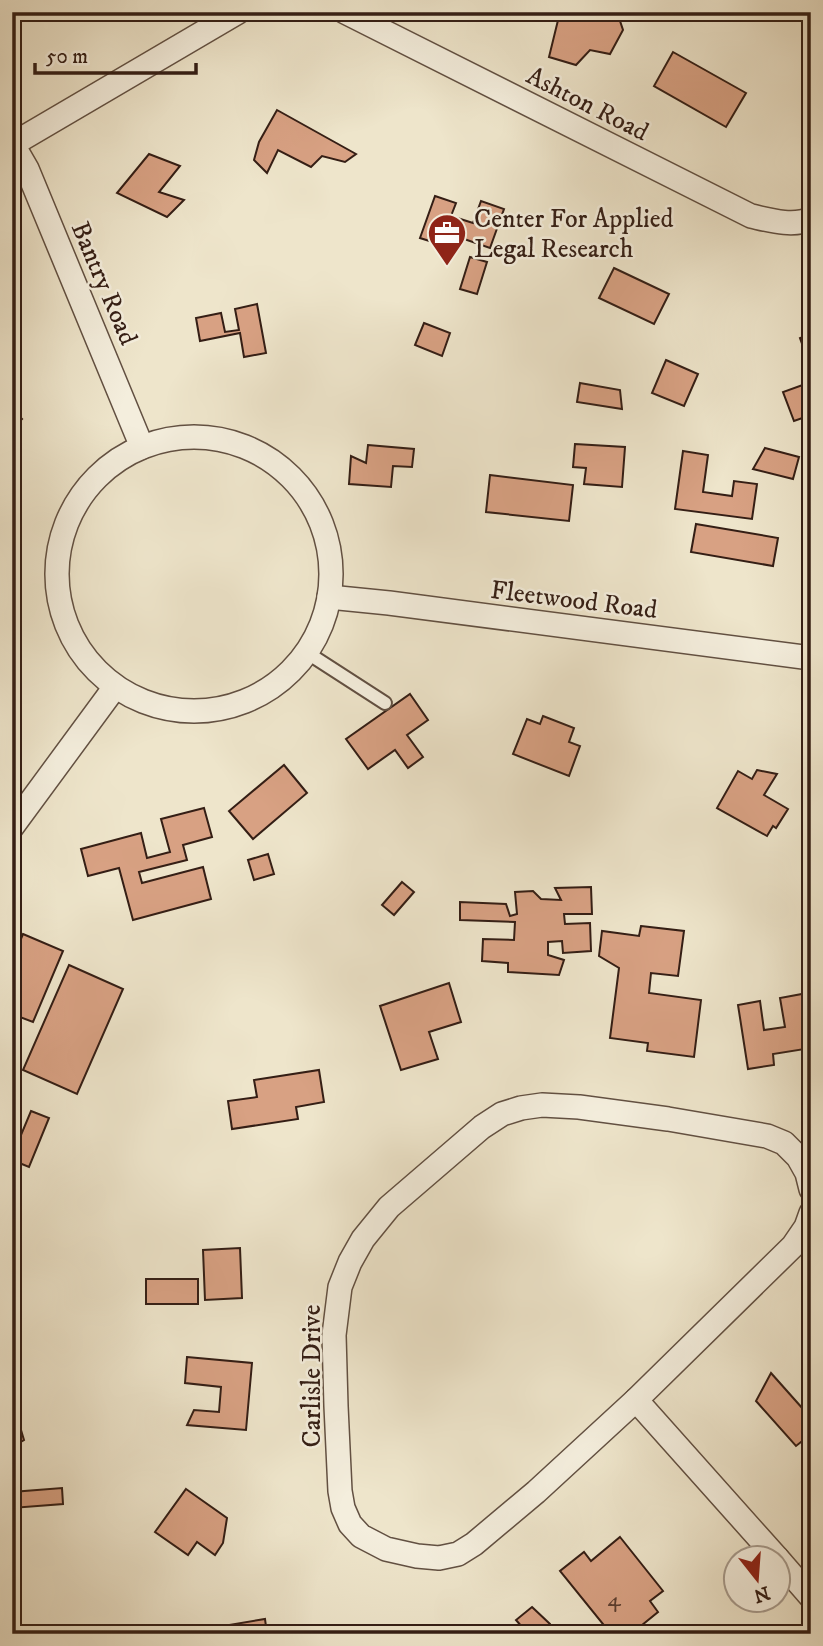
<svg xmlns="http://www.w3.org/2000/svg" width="823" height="1646" font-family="'IM FELL DW Pica',serif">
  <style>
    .building { fill: #d8a183; stroke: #341e15; stroke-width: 2 }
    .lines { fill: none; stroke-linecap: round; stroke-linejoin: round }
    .service-casing { stroke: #625042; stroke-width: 16 }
    .minor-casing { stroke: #625042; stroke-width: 26 }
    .service { stroke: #f4eedd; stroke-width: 12 }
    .minor { stroke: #f4eedd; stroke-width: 23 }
    .labels { text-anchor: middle; stroke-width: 5; stroke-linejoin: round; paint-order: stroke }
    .number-label { font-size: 23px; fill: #5d3f30 }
    .street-label { font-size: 26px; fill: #341e15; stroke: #f4eedd }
    .poi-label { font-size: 26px; fill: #341e15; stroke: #f4eedd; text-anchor: start }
  </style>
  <rect width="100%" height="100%" fill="#eee5cb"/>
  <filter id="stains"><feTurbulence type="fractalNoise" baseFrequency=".00286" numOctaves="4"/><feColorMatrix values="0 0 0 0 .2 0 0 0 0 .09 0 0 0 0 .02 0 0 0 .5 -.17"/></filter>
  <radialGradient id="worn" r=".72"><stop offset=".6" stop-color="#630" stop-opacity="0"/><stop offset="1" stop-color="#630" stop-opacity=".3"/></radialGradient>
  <g class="building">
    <polygon points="560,12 617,12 623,30 610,54 590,50 576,65 549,57"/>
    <polygon points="673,52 746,93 726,127 654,86"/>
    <polygon points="277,110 356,154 345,162 322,156 311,167 278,150 267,173 254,160 259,142"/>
    <polygon points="149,154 180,166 159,192 184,200 167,217 117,193"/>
    <polygon points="435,196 456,203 451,216 473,223 481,201 504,209 490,248 444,232 439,244 420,238"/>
    <polygon points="470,257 487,262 477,294 460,289"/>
    <polygon points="614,268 669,294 654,324 599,298"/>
    <polygon points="257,304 266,353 244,357 240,333 200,341 196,318 221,313 225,332 239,330 235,309"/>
    <polygon points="424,323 450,333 442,356 415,345"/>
    <polygon points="811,334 811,369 800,338"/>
    <polygon points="666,360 698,374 684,406 652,393"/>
    <polygon points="811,382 811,415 794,421 783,392"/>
    <polygon points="580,383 620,390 622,409 577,402"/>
    <polygon points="12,401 14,411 22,419 12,429"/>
    <polygon points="575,444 625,447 622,487 584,484 586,468 573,467"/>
    <polygon points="368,445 414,449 412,467 393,466 391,487 349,484 351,456 366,463"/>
    <polygon points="765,448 799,457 793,479 753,469"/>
    <polygon points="683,451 708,455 703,492 732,496 734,481 757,484 752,519 675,509"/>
    <polygon points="490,475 573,485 569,521 486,512"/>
    <polygon points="696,524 778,538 773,566 691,552"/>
    <polygon points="12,662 19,668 12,675"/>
    <polygon points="410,694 428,720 407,735 423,757 408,768 395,750 368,769 346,739"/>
    <polygon points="543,716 574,728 569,742 580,746 569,776 513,754 527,719 540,724"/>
    <polygon points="284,765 307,793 253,839 229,811"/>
    <polygon points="757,770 777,774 764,795 788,809 776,828 773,826 767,836 717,808 738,771 752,779"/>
    <polygon points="204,808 212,837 183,845 187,860 139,872 142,883 203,867 211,899 133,920 119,868 88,876 81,849 141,833 147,858 170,852 161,819"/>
    <polygon points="268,854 274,874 254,880 248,860"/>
    <polygon points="402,882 414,892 394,915 382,905"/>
    <polygon points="591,887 592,914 564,914 565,924 590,923 591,951 563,953 562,941 548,942 548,955 564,960 559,975 508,972 508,963 482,961 483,939 514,940 515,922 460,920 460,902 506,904 510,916 517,914 515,892 533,891 541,899 561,900 555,888"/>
    <polygon points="641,926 684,931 678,976 651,973 649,993 701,1000 694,1057 647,1051 648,1043 610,1038 619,968 599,956 602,931 639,936"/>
    <polygon points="23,934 63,951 33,1022 12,1014 12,960"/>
    <polygon points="69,965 123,989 77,1094 23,1070"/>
    <polygon points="449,983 461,1022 429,1032 438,1059 401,1070 380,1006"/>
    <polygon points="802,994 811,1048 773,1054 774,1065 748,1069 738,1005 760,1001 764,1030 785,1027 780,998"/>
    <polygon points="319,1070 324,1102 296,1107 298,1119 232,1129 228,1101 257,1097 254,1080"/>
    <polygon points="31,1111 49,1118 29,1167 12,1160 12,1132 21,1135"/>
    <polygon points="240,1248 242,1298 205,1300 203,1250"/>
    <rect x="146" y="1279" width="52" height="25"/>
    <polygon points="187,1357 252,1363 246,1430 187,1425 194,1410 219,1412 221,1387 185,1383"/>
    <polygon points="771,1373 811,1418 811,1434 796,1446 756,1401"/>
    <polygon points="12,1400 24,1440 12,1447"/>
    <polygon points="62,1488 63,1504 12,1508 12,1492"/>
    <polygon points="186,1489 227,1518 223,1543 215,1555 197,1542 188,1555 155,1532"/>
    <polygon points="620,1537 663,1591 650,1601 658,1612 631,1634 611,1634 560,1571 584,1552 591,1561"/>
    <polygon points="532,1607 550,1624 550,1634 517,1634 523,1628 516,1620"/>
    <polygon points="265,1619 267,1634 212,1634 211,1628"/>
  </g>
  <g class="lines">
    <g class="service-casing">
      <polyline id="service" points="306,652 385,703"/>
    </g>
    <g class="minor-casing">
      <g id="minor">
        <path d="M345 12 751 216C769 220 792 227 811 219"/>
        <polyline points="12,143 27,169 142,447"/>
        <polyline points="13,144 238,12"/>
        <circle cx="194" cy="574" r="137"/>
        <polyline points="329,597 389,603 811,658"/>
        <polyline points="12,827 115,687"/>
        <polyline points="811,1189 807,1173 798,1157 784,1143 767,1136 668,1119 579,1107 542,1105 521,1108 502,1114 482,1127 389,1207 363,1239 350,1262 340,1287 334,1335 336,1406 340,1491 343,1508 350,1524 361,1536 386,1549 417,1556 439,1558 458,1554 474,1544 536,1492 636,1400 793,1246 806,1227 811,1213"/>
        <polyline points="636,1400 777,1558"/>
        <polyline points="778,1559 811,1597"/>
      </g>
    </g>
    <use href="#service" class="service"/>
    <use href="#minor" class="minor"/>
  </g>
  <defs>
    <g id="office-pin" transform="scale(2.0125)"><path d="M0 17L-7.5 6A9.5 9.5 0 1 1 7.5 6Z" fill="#8f2418" stroke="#f4eedd"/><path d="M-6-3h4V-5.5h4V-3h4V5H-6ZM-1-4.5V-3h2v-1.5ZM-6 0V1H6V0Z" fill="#fff"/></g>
  </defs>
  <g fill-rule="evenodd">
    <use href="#office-pin" x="447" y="233"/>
  </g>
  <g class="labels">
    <g class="number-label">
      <text x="614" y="1606">4</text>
    </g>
    <g class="street-label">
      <text transform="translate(588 103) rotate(27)" y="9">Ashton Road</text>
      <text transform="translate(105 283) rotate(67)" y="9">Bantry Road</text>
      <text transform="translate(574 599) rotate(7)" y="9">Fleetwood Road</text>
      <text transform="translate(311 1376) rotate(-90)" y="9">Carlisle Drive</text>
    </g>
    <g class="poi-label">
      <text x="474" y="227">Center For Applied<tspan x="474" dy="30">Legal Research</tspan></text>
    </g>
  </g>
  <rect width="823" height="1646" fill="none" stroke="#eee5cb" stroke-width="42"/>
  <rect x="14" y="14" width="795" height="1618" fill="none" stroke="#341e15" stroke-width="3.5"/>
  <rect x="21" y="21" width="781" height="1604" fill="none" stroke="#341e15" stroke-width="2"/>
  <g transform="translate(757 1579) rotate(163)"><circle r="33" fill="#f4eedd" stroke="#a79b8d" stroke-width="2"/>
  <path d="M0-5L12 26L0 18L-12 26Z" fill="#8f2418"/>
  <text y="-10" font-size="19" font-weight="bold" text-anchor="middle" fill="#341e15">N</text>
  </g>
  <path d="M35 63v10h161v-10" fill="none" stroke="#341e15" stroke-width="3.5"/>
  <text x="46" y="63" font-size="21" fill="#341e15" stroke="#f4eedd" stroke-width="5" paint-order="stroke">50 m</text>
  <rect width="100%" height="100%" filter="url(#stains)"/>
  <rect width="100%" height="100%" fill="url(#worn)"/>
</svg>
